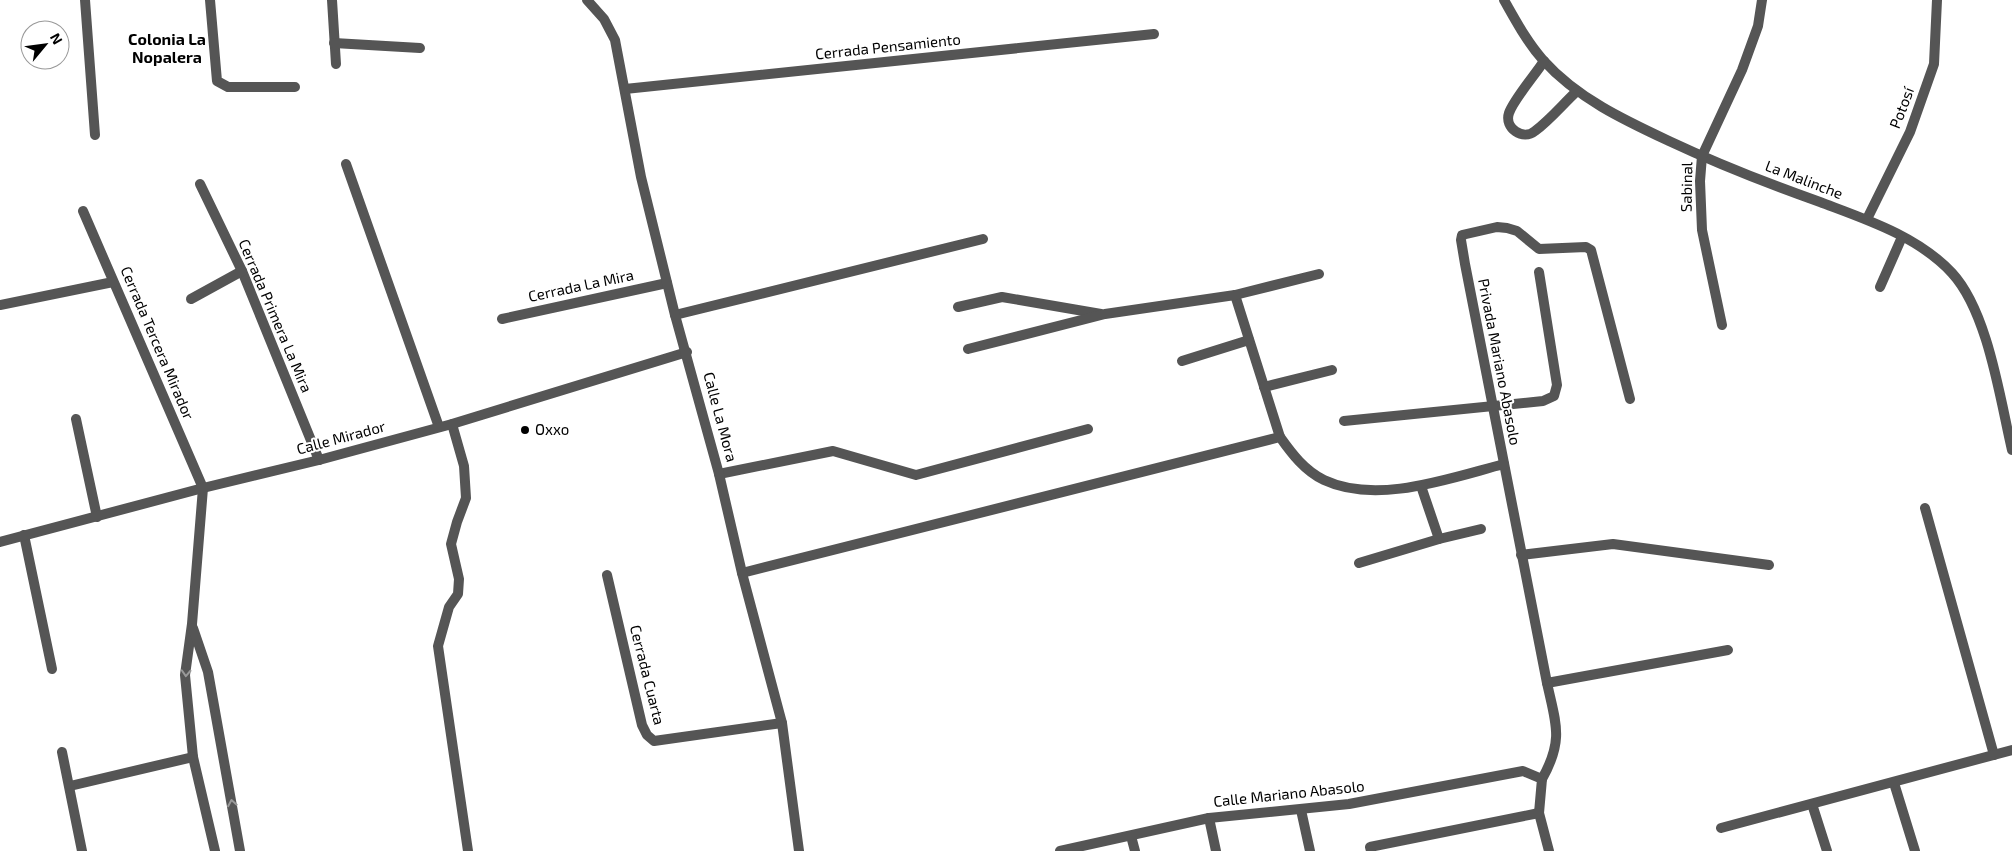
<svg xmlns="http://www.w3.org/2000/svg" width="2012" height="851" font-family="'Exo 2',sans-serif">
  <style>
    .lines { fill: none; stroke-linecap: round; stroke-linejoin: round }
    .service { stroke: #555; stroke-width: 10 }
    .minor { stroke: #555; stroke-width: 10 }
    .tertiary { stroke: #555; stroke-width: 10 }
    .oneway { stroke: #999 }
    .poi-dot { fill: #000; stroke: #fff; stroke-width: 2 }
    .labels { text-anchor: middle; stroke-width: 4; stroke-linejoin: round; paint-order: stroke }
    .street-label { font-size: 15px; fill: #000; stroke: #fff }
    .poi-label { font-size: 15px; fill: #000; stroke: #fff; text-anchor: start }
    .neighbourhood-label { font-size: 16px; font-weight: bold; fill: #000; stroke: #fff }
  </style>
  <rect width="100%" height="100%" fill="#fff"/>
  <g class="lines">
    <polyline class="service" points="76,419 97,517"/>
    <g class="minor">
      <polyline points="85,0 95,135"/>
      <polyline points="210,0 217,81 228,87 295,87"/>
      <polyline points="332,0 336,64"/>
      <path d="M1504 0C1516 21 1527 42 1543 60 1577 98 1624 120 1669 141 1718 164 1769 184 1820 202 1865 219 1918 236 1952 273 1988 312 2000 399 2012 450"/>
      <polyline points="334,43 420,48"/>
      <path d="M1544 61C1535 75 1514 99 1509 113 1504 128 1523 141 1535 131 1550 120 1563 104 1577 91"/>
      <polyline points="625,89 1154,34"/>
      <polyline points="346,164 439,427"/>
      <polyline points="200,184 242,271 319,460"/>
      <polyline points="83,211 203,488 192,624 185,675 193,757 215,851"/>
      <polyline points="1867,219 1910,132 1934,64 1937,0"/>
      <polyline points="1880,287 1902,237"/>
      <polyline points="1235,295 1280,437"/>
      <polyline points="191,299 242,271"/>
      <polyline points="0,305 113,282"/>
      <polyline points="958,307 1002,297 1101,314"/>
      <polyline points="675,315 983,239"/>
      <polyline points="502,319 667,283"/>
      <polyline points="1722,325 1702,230 1700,181 1702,156 1742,70 1758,26 1762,0"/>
      <polyline points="968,349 1105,314 1235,295 1319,274"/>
      <polyline points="1182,361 1249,340"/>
      <polyline points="1264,387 1332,370"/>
      <polyline points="1344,421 1543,401 1554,396 1557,385 1539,272"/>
      <polyline points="452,424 464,466 466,498 457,522 451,544 459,579 458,594 449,607 438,646 468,851"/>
      <polyline points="719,474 833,451 916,475 1088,429"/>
      <polyline points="1925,508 1994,755"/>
      <polyline points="24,535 52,669"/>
      <polyline points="1439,539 1481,529"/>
      <polyline points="0,542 203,488 319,460 452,424 687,352"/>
      <polyline points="1521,555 1613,544 1769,565"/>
      <polyline points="1359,563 1439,539 1421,486"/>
      <path d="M742 573 1280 437C1292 454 1305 471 1324 480 1377 505 1450 478 1504 464"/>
      <polyline points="607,575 642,725 647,735 654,741 782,723"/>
      <polyline points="193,628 208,672 240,851"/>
      <polyline points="1547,683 1728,650"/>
      <polyline points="62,752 82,851"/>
      <path d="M1542 779C1564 740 1556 724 1547 683L1465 264 1461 240 1462 235 1497 227 1507 228 1517 231 1539 249 1586 247 1591 250 1630 399"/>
      <polyline points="1894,783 1915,851"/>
      <polyline points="70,786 193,757"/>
      <polyline points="1812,804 1827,851"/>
      <polyline points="1301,810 1310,851"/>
      <polyline points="1209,818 1216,851"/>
      <polyline points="1721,828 2012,750"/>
      <polyline points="1131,836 1135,851"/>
      <polyline points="1060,851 1209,818 1349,804 1523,771 1542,779 1539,813 1549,851"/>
      <polyline points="1371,851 1370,847 1539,813"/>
    </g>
    <polyline class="tertiary" points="587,0 604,19 615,40 641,177 675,315 719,474 742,573 782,723 799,851"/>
  </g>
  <defs><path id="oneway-chevron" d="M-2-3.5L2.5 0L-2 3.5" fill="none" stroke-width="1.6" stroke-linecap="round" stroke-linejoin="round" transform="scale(1.25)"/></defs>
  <g class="oneway">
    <use href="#oneway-chevron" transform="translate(186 673) rotate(93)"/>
    <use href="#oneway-chevron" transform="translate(232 803) rotate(-100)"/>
  </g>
  <circle class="poi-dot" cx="525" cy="430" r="5"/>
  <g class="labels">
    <g class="street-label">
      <text transform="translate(888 47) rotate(-6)" y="5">Cerrada Pensamiento</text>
      <text transform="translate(1902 108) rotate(-69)" y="5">Potosí</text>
      <text transform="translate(1804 180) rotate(21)" y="5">La Malinche</text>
      <text transform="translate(1687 187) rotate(-89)" y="5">Sabinal</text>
      <text transform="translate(581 286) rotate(-12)" y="5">Cerrada La Mira</text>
      <text transform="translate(275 316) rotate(67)" y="5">Cerrada Primera La Mira</text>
      <text transform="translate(157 343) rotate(67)" y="5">Cerrada Tercera Mirador</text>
      <text transform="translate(1499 362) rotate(79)" y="5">Privada Mariano Abasolo</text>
      <text transform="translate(720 417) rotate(75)" y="5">Calle La Mora</text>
      <text transform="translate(341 438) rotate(-15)" y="5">Calle Mirador</text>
      <text transform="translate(647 675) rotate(76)" y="5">Cerrada Cuarta</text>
      <text transform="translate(1289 794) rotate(-6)" y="5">Calle Mariano Abasolo</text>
    </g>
    <g class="poi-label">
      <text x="535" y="435">Oxxo</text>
    </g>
    <g class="neighbourhood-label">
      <text x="167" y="45">Colonia La<tspan x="167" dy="18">Nopalera</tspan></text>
    </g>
  </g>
  <g transform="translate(45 45) rotate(61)"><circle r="24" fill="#ffffff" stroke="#999999"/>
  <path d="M0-4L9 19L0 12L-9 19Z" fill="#000000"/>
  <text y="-8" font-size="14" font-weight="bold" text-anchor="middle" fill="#000000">N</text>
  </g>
</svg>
